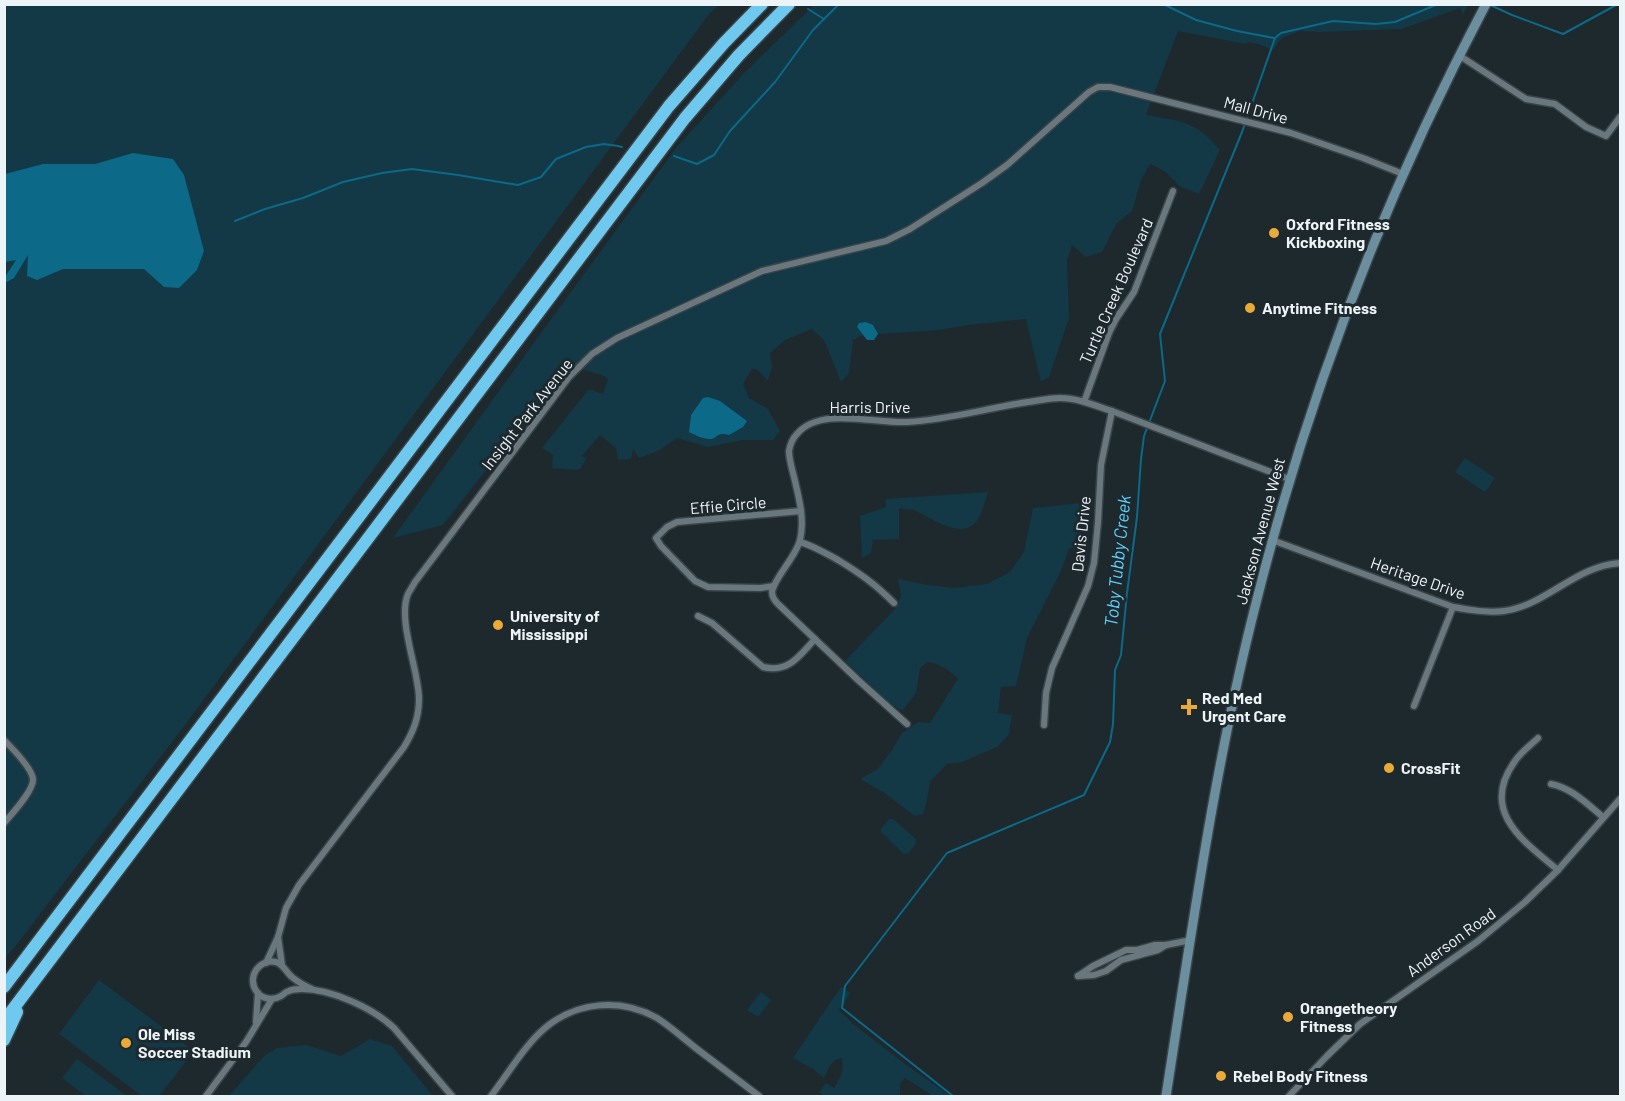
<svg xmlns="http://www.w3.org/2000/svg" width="1625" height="1101" font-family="Barlow,sans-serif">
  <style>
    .green { fill: #133846 }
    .water { fill: #0c6987 }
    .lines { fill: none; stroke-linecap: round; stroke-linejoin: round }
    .stream { stroke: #0c6987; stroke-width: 2 }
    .street-casing { stroke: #3a4448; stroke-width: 9 }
    .secondary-casing { stroke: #3a4448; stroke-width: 12 }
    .highway-casing { stroke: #3a4448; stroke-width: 15 }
    .street { stroke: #6a777d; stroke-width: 6 }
    .secondary { stroke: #6c8f9f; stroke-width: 9 }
    .highway { stroke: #6fc8ed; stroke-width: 12 }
    .poi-dot { fill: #eaaa39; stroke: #1e292e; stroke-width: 2 }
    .labels { text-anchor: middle; stroke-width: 6; stroke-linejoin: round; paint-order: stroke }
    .street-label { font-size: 16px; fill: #edf4f7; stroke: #1e292e }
    .poi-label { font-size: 16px; font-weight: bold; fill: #edf4f7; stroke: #1e292e; text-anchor: start }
    .water-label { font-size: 18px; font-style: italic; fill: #5ed0fd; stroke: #1e292e }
  </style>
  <rect width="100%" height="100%" fill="#1e292e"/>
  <g class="green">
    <polygon points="5,5 719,5 709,14 185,725 14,948 5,958"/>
    <path d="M814 5H1468L1463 14 1460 8 1402 29 1320 32 1300 31 1282 38 1273 50 1258 44 1248 42 1246 44 1178 31 1146 115C1181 121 1196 121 1220 150L1199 194 1179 186 1166 172 1150 164 1141 180 1132 211 1116 224 1102 252 1086 257 1072 245 1067 260 1069 318 1049 377 1041 382 1026 319 968 325 940 330 878 334 873 325 857 327 863 335 853 340 849 373 841 382 824 340 812 329 785 340 770 353 772 366 768 381 758 370 752 369 743 384 749 398 768 409 780 431 773 440H743L708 447 677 438 658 451 639 458 633 449 631 459 618 460 616 448 600 435 582 456 586 459 581 468 577 470 552 468 553 455 542 448 589 389 603 394 608 379 604 376 572 366 537 405 443 525 393 538 533 344 676 148 745 72Z"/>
    <polygon points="1465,458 1495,478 1485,492 1455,472"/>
    <path d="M988 492C985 502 982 515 975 523 958 540 930 516 913 510 908 509 903 509 899 508V539L873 540 871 553 862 558 860 516 886 507V499Z"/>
    <path d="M1082 503 1081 544 1069 549 1061 571 1027 638 1016 686 1001 687 998 713 1012 715 1009 734 997 747 962 762 947 764 930 781 927 800 923 814 915 816 883 792 860 779 878 769 892 750 902 733 918 722 930 723 958 679C949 670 941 664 928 662L920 668 916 693 902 711 890 703 845 661 895 609 901 597 898 579 928 585 954 588 987 584 1010 572 1024 552 1033 508Z"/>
    <polygon points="889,819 893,819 916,839 916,843 909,853 904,854 881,832 881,829"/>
    <polygon points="99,980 194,1051 159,1096 142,1096 59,1034"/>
    <path d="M841 987 850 993 839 1010 852 1023 905 1064 951 1096H930V1094L905 1078 900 1083V1096H824L819 1092 826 1083 834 1088C841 1077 844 1071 842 1058 831 1059 828 1069 824 1078L813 1069 793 1058Z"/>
    <polygon points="761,992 771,1000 758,1017 747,1010"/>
    <polygon points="370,1039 392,1046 433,1096 229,1096 264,1056 277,1048 306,1045 341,1056"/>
    <polygon points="77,1059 127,1096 86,1096 62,1078"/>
  </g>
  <g class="water">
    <polygon points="133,153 173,159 184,175 204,251 197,270 179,288 164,287 144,269 63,269 37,280 27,276 28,255 14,278 5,283 5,277 16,260 5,262 5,174 43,164 95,164"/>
    <polygon points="866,322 873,325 878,334 874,340 867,340 857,327 859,323"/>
    <path d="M708 397 720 401 747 421 743 427 729 435C715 431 719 439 709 439 703 439 695 435 689 432L691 415 703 398Z"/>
  </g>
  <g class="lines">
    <g class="stream">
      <polyline points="1163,4 1196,20 1237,31 1274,38"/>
      <polyline points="1488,4 1512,15 1563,34 1618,4"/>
      <polyline points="808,9 824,19"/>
      <polyline points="674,156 697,164 714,155 730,131 775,82 813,30 839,4"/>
      <polyline points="235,221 265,209 303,198 343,182 382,173 412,169 458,175 518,185 541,177 556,159 586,147 604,144 618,146 622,147"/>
      <polyline points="953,1096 842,1008 845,986 947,853 1084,795 1110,742 1113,724 1115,670 1121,655 1127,593 1137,517 1141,459 1144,436 1165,381 1160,334 1242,132 1275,38 1281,33 1333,21 1376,24 1395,22 1438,4"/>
    </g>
    <g class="street-casing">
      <g id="street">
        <polyline points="1460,56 1526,99 1555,104 1586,127 1606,136 1620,117"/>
        <polyline points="1084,402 1109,333 1116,319 1134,292 1173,191"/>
        <path d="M1272 540 1453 607C1470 610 1487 613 1504 611 1547 605 1575 566 1620 563"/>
        <path d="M800 542C814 546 825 553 838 560 861 574 875 584 894 603"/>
        <polyline points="774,586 760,588 708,587 695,581 661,546 656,538 667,527 677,522 801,511"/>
        <path d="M698 616 712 623 763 667C789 673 799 656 815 639"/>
        <polyline points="1414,706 1453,607"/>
        <path d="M907 724 858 680 778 604C774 600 772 597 772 592 774 578 796 557 800 540 805 520 799 498 794 477 792 469 789 459 789 451 790 445 793 438 797 434 820 406 876 424 907 422 947 420 988 408 1028 402 1038 401 1049 398 1060 398 1078 398 1096 406 1112 411L1289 479"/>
        <polyline points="1044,725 1046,693 1052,668 1088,586 1094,563 1098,522 1101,465 1112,411"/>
        <path d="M1538 738C1531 745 1521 752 1515 761 1479 811 1523 841 1558 870"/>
        <path d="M4 740C12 748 32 768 33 779 34 790 12 814 4 823"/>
        <path d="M1551 784C1572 788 1587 804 1603 817"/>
        <polyline points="278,937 282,965"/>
        <path d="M266 963 278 937 286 908 299 885 404 747C413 732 419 718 419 699 419 671 397 620 408 594 410 590 413 586 415 582L569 377 592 354 617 338 762 271 886 241 910 229 982 183 1007 165 1089 92 1098 87H1110L1291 133 1363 158 1403 174"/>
        <polyline points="1078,976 1093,966 1126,950 1137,950 1155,945 1166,945 1191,940"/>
        <polyline points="1078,976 1094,975 1106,971 1121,960 1158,950 1166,945"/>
        <path d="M312 989C305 986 298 982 292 977 286 972 284 965 276 962 259 958 246 978 257 992 262 999 273 1001 281 996 286 993 283 993 289 991 293 989 298 989 302 989 331 989 373 1008 394 1028L452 1096"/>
        <polyline points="256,1022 258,993"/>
        <polyline points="206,1096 246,1042 272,999"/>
        <path d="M491 1096C508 1074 524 1046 545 1028 577 1001 621 998 657 1018 671 1027 684 1039 697 1049 718 1065 739 1081 759 1096"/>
        <polyline points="1289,1096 1327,1056 1360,1024 1478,941 1525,902 1558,870 1620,799"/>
      </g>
    </g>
    <g class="secondary-casing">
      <path id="secondary" d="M1166 1096C1192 930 1215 762 1257 599 1309 392 1386 193 1486 4"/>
    </g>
    <g class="highway-casing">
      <g id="highway">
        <polyline points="4,987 669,106 724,43 762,4"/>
        <polyline points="4,1021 685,118 739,55 789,4"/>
        <polyline points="4,1040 17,1012"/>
      </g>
    </g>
    <use href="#street" class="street"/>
    <use href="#secondary" class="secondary"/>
    <use href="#highway" class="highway"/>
  </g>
  <g class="poi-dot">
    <circle cx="1274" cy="233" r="6"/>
    <circle cx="1250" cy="308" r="6"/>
    <circle cx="498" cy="625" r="6"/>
    <path d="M1186 698h6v6h6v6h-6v6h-6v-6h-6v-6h6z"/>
    <circle cx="1389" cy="768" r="6"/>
    <circle cx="1288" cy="1017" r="6"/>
    <circle cx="126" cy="1043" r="6"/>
    <circle cx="1221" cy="1076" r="6"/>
  </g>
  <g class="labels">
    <g class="street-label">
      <text transform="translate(1256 110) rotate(15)" y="6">Mall Drive</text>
      <text transform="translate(1116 291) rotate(-66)" y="6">Turtle Creek Boulevard</text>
      <text x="870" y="413">Harris Drive</text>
      <text transform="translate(527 414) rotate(-52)" y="6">Insight Park Avenue</text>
      <text transform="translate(728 505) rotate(-5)" y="6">Effie Circle</text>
      <text transform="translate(1260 531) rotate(-75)" y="6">Jackson Avenue West</text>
      <text transform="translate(1081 534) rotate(-84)" y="6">Davis Drive</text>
      <text transform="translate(1418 578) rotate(19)" y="6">Heritage Drive</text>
      <text transform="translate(1451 942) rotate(-36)" y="6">Anderson Road</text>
    </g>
    <g class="poi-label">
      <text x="1286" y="230">Oxford Fitness<tspan x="1286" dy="18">Kickboxing</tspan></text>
      <text x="1262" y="314">Anytime Fitness</text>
      <text x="510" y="622">University of<tspan x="510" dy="18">Mississippi</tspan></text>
      <text x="1202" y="704">Red Med<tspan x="1202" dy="18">Urgent Care</tspan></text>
      <text x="1401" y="774">CrossFit</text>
      <text x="1300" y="1014">Orangetheory<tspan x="1300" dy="18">Fitness</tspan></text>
      <text x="138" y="1040">Ole Miss<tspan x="138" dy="18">Soccer Stadium</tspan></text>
      <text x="1233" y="1082">Rebel Body Fitness</text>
    </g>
    <g class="water-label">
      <text transform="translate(1118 561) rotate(-84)" y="6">Toby Tubby Creek</text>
    </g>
  </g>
  <rect width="1625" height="1101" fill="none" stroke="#edf4f7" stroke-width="12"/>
</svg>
